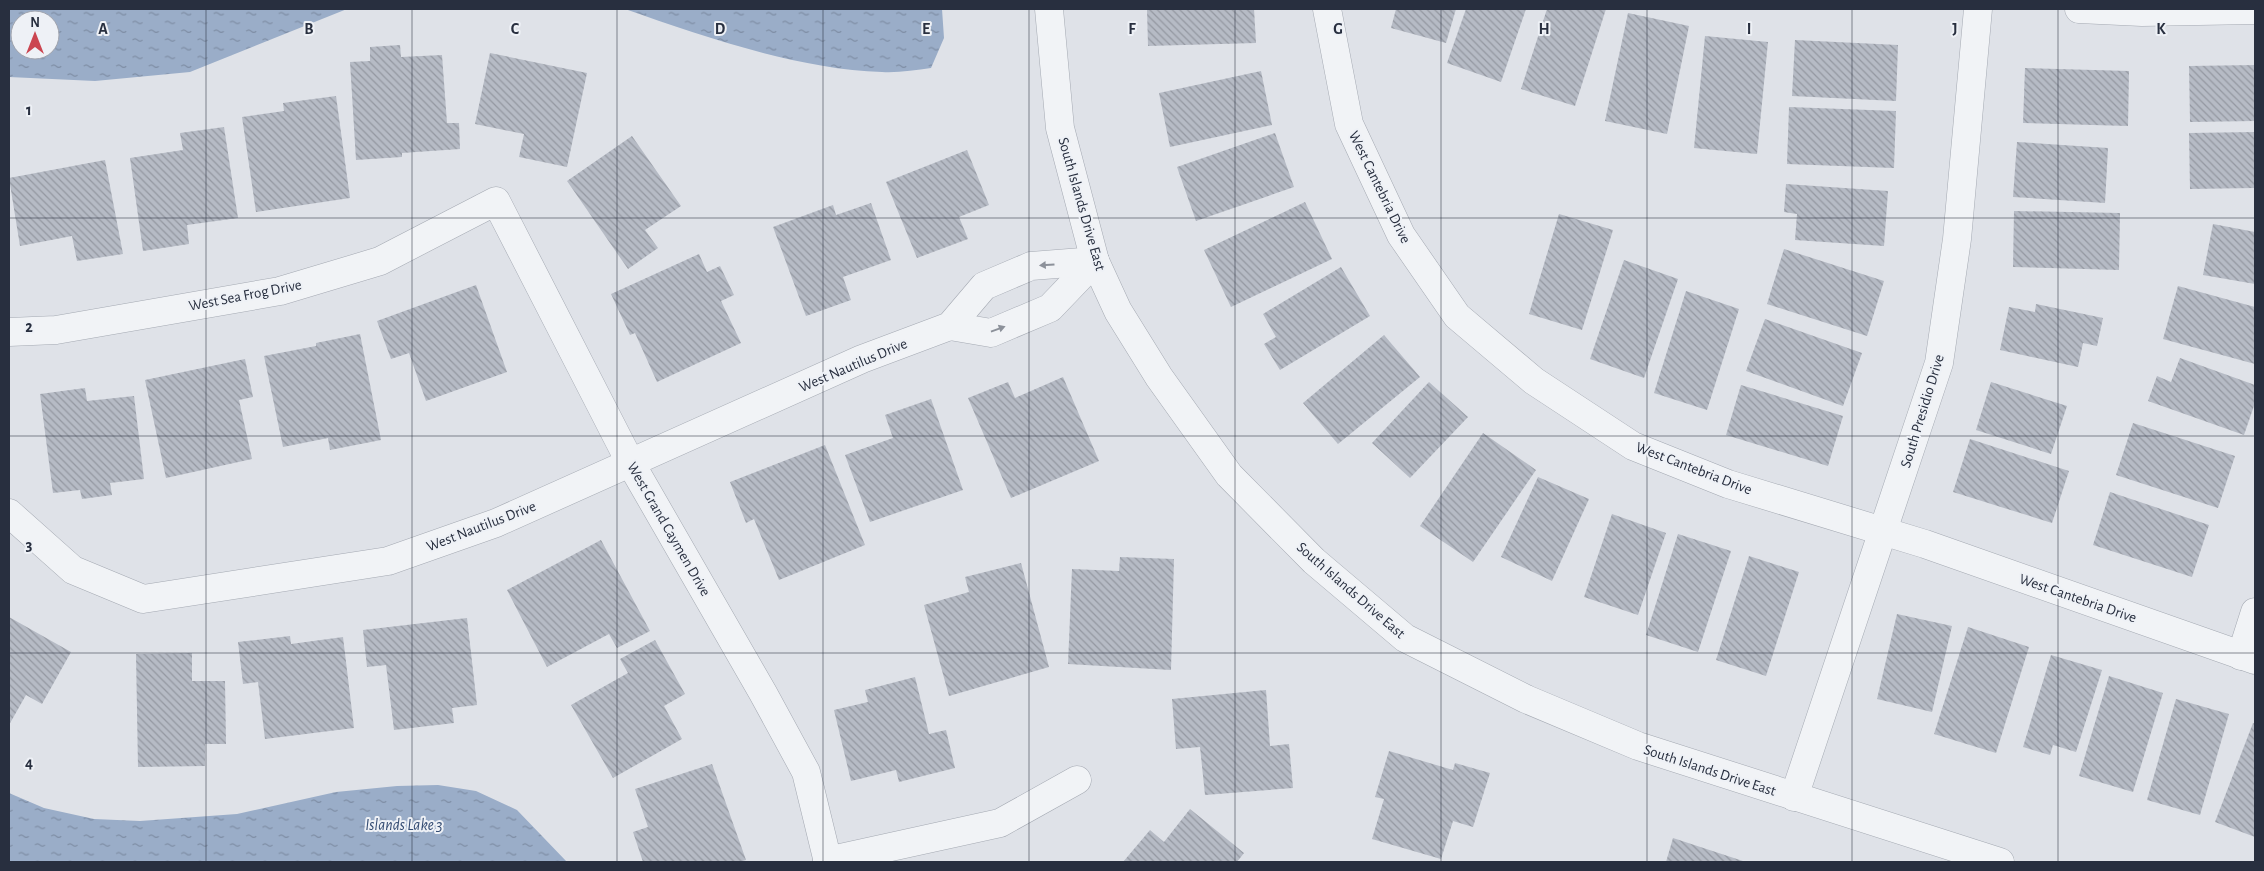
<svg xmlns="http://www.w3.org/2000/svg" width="2264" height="871" font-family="'Alegreya Sans',sans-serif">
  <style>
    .water { fill: url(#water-ripples); fill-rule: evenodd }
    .building { fill: url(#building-back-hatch) }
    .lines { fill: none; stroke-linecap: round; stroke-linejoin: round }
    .minor-casing { stroke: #a4a9b2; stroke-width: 29 }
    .minor { stroke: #f1f3f6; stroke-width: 28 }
    .oneway { fill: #8c919a }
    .grid { fill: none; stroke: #282f3f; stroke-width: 1; stroke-opacity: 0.55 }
    .labels { text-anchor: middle; stroke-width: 4; stroke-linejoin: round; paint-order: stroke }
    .street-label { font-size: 15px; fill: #282f3f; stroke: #eef1f6 }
    .water-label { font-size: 16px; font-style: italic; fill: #334b72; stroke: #eef1f6 }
    .grid-label { font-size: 16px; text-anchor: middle; font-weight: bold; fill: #282f3f; stroke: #eef1f6; stroke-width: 4; stroke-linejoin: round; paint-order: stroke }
  </style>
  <defs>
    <pattern id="water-ripples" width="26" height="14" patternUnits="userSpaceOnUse" patternTransform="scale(1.25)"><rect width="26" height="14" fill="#9aadc8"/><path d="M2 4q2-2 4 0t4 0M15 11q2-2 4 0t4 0" fill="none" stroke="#7e8da4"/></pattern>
    <pattern id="building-back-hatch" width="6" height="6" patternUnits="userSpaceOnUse" patternTransform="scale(1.25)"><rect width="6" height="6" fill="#b6bbc5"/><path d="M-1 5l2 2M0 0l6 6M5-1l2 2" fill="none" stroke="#9498a1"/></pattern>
  </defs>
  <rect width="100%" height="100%" fill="#dfe2e8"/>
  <g class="water">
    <path d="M9 9H347L190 72 95 81 9 77ZM20 20H50V50H20Z"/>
    <path d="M625 9H942L944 38 931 68C915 70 898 73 882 72 797 69 705 37 625 9Z"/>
    <polygon points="438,785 476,791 517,810 567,862 9,862 9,793 44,808 94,819 140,821 237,814 336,792 397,786"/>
  </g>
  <g class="building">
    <polygon points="1147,9 1254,9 1256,43 1148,46"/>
    <polygon points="1396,9 1456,9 1446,43 1391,28"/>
    <polygon points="1466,9 1526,9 1501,82 1447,63"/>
    <polygon points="1547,9 1606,9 1575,106 1521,89"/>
    <polygon points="1628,13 1689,26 1667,134 1605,121"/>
    <polygon points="1705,36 1768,42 1757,154 1694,148"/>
    <polygon points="1795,40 1898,45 1896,101 1792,96"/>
    <polygon points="400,45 401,57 442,55 447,123 459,123 460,149 402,153 402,157 356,160 350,62 370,61 370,47"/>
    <polygon points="490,53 587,73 567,167 519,157 524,134 475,124"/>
    <polygon points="2255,65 2255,121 2190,122 2189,66"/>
    <polygon points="2025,68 2129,71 2128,126 2023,123"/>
    <polygon points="1261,71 1272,125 1170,147 1159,93"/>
    <polygon points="336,96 350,198 256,212 242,117 284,111 283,103"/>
    <polygon points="1789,107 1896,111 1894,168 1787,164"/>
    <polygon points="224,127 238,218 187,225 189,244 143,251 130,158 183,150 180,133"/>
    <polygon points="2255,132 2255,188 2190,189 2189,133"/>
    <polygon points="1275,133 1294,187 1196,221 1177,167"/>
    <polygon points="632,136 681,206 645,230 658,248 628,269 567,181"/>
    <polygon points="2017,142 2108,148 2105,203 2013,197"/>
    <polygon points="967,150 989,205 959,217 968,239 917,258 886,182"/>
    <polygon points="105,160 123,254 77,261 72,236 20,246 9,178"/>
    <polygon points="1786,184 1888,191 1884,246 1795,240 1797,214 1784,212"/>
    <polygon points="1305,202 1332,259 1231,307 1204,250"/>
    <polygon points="871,203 891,260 843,277 851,300 806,316 773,227 833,205 836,215"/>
    <polygon points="2014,211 2120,213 2119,270 2013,267"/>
    <polygon points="1559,214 1613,230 1582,330 1529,314"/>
    <polygon points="2213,224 2255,232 2255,284 2203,275"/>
    <polygon points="1784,249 1884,281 1867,336 1767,304"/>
    <polygon points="699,254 707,272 720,266 734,295 721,301 741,343 657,382 635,333 630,335 611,294"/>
    <polygon points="1624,260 1678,279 1644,378 1590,359"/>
    <polygon points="1341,267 1370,316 1280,370 1264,344 1276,337 1263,314"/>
    <polygon points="476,285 507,372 426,401 409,353 391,359 377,321"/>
    <polygon points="2178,286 2255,307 2255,364 2163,339"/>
    <polygon points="1686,291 1739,309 1707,410 1654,393"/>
    <polygon points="2036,304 2103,318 2097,346 2083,343 2078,367 2000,350 2009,307 2035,312"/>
    <polygon points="1765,319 1862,353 1843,406 1746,371"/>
    <polygon points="360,334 381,440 330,450 328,438 283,447 264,356 316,346 316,343"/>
    <polygon points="1384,335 1420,377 1338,444 1303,403"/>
    <polygon points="2180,358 2255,385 2255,403 2244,435 2148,401 2157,376 2171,382"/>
    <polygon points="245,359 253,397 239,400 252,459 166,478 145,380"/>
    <polygon points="1063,377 1099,461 1011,498 968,398 1008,382 1015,398"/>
    <polygon points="1429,382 1468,417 1410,478 1372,443"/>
    <polygon points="1991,382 2067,406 2051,454 1976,430"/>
    <polygon points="1741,385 1843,416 1828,466 1726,435"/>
    <polygon points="85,388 87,401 134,396 144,479 110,483 112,495 82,499 80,490 53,493 40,394"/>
    <polygon points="931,399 963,490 870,522 845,455 893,438 885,415"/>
    <polygon points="2133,423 2235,456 2218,508 2116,475"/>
    <polygon points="1483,433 1536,470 1473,562 1420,526"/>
    <polygon points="1970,439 2069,471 2052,523 1953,492"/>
    <polygon points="825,445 865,545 779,580 754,519 746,523 730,482"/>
    <polygon points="1538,477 1589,499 1552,581 1501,557"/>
    <polygon points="2110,492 2209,525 2192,577 2093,545"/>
    <polygon points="1612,514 1666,533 1638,615 1584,597"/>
    <polygon points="1678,534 1731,551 1698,652 1646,635"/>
    <polygon points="601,540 650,631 617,648 609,634 547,667 507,590"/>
    <polygon points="1749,556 1799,572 1766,676 1716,660"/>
    <polygon points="1120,557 1174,559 1171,670 1068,664 1072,569 1119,571"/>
    <polygon points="1021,563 1049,667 949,696 924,605 969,592 965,577"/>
    <polygon points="1897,614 1952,626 1932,712 1877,699"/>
    <polygon points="9,617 71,652 42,704 26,695 9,725"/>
    <polygon points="467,618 477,705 452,708 454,723 394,730 386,665 367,667 363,630"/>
    <polygon points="1968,627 2029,647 1996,753 1934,734"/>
    <polygon points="290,636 291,644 343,637 354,728 265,739 258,682 243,684 238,642"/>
    <polygon points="655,640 685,694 664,706 682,739 613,778 571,705 628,673 620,659"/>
    <polygon points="192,653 192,681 225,681 226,744 205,744 205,766 138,767 136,654"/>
    <polygon points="2051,655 2102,670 2076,752 2053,745 2050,755 2023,747"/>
    <polygon points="2109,676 2163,693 2133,792 2079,776"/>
    <polygon points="915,677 929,734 946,730 955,768 899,782 896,770 851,781 834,710 868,702 865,690"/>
    <polygon points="1266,690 1270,746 1289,744 1293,788 1205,795 1200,747 1176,749 1172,699"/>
    <polygon points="2176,699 2229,714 2200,815 2147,800"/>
    <polygon points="2253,723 2255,724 2255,837 2215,822"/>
    <polygon points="1389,751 1453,770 1455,763 1490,773 1473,827 1453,821 1441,859 1372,839 1384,799 1375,797"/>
    <polygon points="712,764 746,860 739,862 643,862 633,832 648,827 635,789"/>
    <polygon points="1190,809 1244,853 1237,862 1123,862 1150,830 1164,842"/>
    <polygon points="1673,838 1746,862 1666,862"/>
  </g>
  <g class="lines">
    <g class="minor-casing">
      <g id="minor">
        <polyline points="1049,9 1060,128 1095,261 1118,311 1159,377 1229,475 1314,561 1405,638 1526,699 1638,746 2000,862"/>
        <polyline points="1327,9 1349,124 1401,235 1457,316 1534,381 1633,446 1728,484 1925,544 2255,660"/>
        <polyline points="2079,9 2142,12 2255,10"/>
        <polyline points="950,326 991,333 1050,308 1095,261"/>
        <polyline points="9,332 56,330 280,291 380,261 496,201 630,462 763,693 806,772 828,862"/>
        <polyline points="9,513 73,570 143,599 388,561 496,523 862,359 950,326 984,286 1031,266 1095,261"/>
        <polyline points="2241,656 2255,612"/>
        <polyline points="1794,797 1939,363 1957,239 1978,9"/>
        <polyline points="827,861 1000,823 1077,780"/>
      </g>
    </g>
    <use href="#minor" class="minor"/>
  </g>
  <defs><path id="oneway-solid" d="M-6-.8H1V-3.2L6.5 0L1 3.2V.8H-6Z" transform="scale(1.25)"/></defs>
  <g class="oneway">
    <use href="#oneway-solid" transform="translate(1047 265) rotate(176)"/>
    <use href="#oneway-solid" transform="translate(998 329) rotate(-20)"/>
  </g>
  <path class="grid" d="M206 9V862M412 9V862M617 9V862M823 9V862M1029 9V862M1235 9V862M1441 9V862M1647 9V862M1852 9V862M2058 9V862M9 218H2255M9 436H2255M9 653H2255"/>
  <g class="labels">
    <g class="street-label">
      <text transform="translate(1380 187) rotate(64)" y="5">West Cantebria Drive</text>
      <text transform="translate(1082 204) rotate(74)" y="5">South Islands Drive East</text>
      <text transform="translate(245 295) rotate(-11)" y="5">West Sea Frog Drive</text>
      <text transform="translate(853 365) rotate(-23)" y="5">West Nautilus Drive</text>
      <text transform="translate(1922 411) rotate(-73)" y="5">South Presidio Drive</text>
      <text transform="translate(1694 468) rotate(21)" y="5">West Cantebria Drive</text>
      <text transform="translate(481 526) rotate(-21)" y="5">West Nautilus Drive</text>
      <text transform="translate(669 529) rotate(60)" y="5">West Grand Caymen Drive</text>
      <text transform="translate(1351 590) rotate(41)" y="5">South Islands Drive East</text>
      <text transform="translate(2078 598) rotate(19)" y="5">West Cantebria Drive</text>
      <text transform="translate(1710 770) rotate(18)" y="5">South Islands Drive East</text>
    </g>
    <g class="water-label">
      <text x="404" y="830">Islands Lake 3</text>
    </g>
  </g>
  <g class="grid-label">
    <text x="103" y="34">A</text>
    <text x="309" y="34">B</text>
    <text x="515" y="34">C</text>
    <text x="720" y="34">D</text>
    <text x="926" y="34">E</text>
    <text x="1132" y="34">F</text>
    <text x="1338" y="34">G</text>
    <text x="1544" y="34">H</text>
    <text x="1749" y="34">I</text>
    <text x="1955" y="34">J</text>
    <text x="2161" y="34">K</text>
    <text x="29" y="115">1</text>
    <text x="29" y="332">2</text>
    <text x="29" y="550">3</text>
    <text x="29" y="768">4</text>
  </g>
  <rect width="2264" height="871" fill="none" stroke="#282f3f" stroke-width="20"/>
  <g transform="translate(35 35)"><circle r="24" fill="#eef1f6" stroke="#9fa3ad"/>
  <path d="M0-4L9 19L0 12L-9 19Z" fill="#cb4550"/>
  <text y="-8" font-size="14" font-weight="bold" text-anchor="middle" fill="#282f3f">N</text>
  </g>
</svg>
